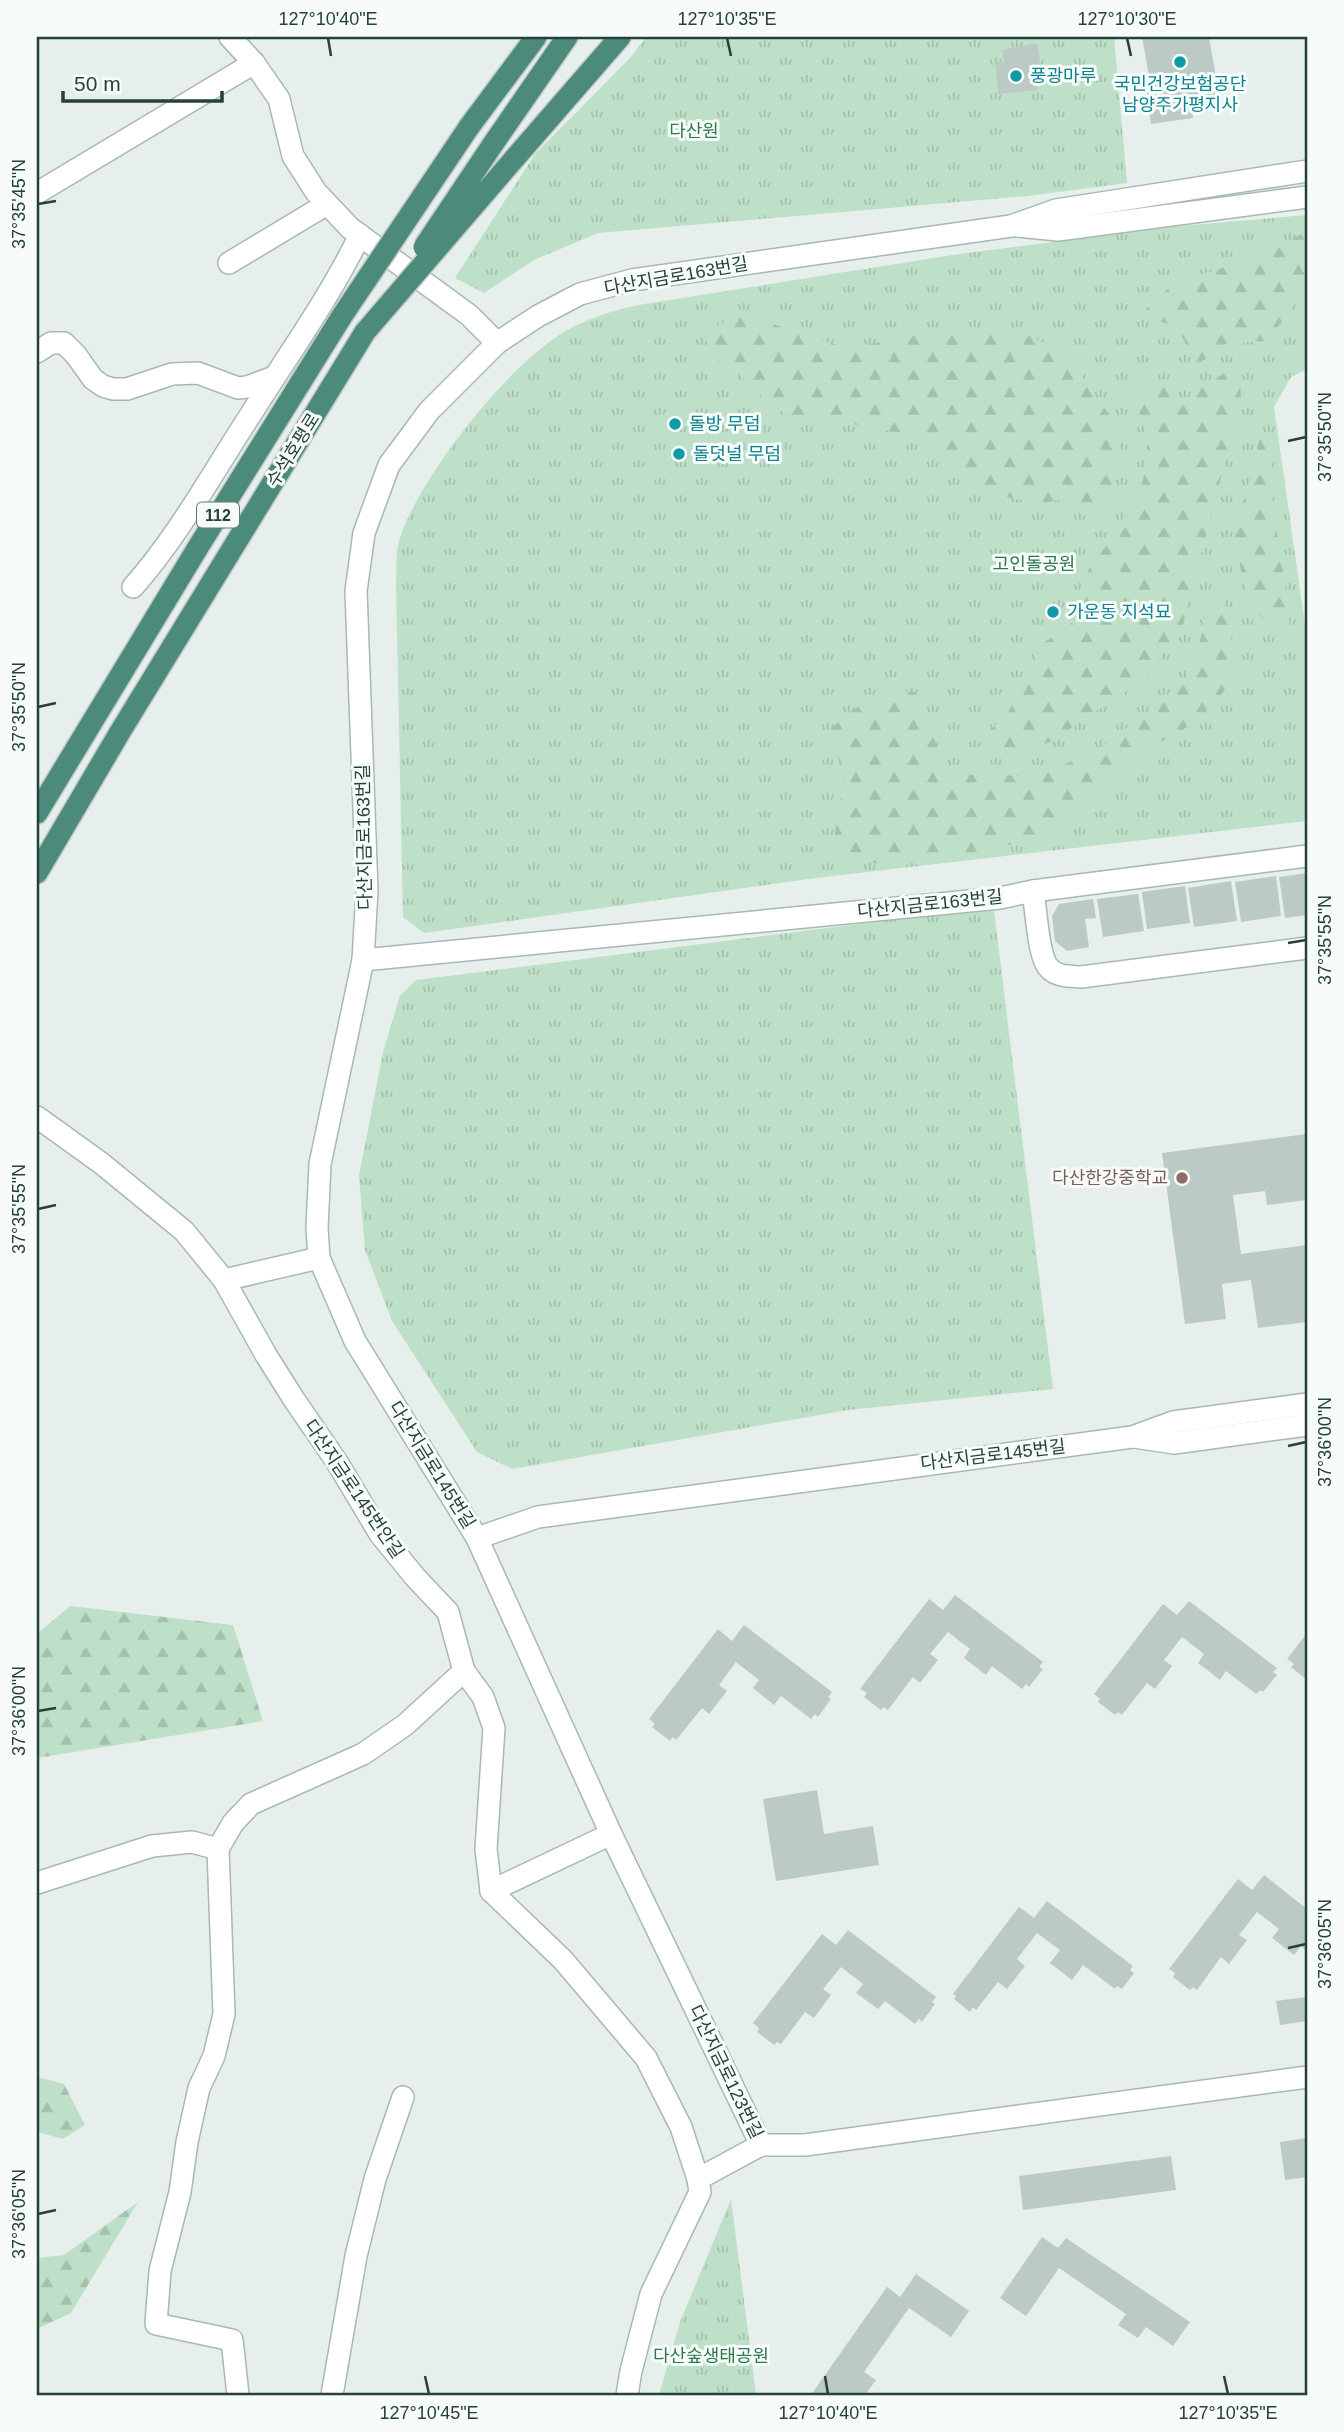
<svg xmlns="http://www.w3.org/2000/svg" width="1344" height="2432" font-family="Helvetica,'Noto Sans KR',sans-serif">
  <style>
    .grass { fill: url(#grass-tufts) }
    .forest { fill: url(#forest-firs) }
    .building { fill: #bbcac4 }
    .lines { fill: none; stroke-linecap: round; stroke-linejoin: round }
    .minor-casing { stroke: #a8b8b2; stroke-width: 24 }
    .tertiary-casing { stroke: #a8b8b2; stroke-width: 24 }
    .trunk-casing { stroke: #c2cac8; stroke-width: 24 }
    .minor { stroke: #fff; stroke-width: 21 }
    .tertiary { stroke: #fff; stroke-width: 21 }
    .trunk { stroke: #4c8a7c; stroke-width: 21 }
    .trunk-bridge-casing { stroke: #c2cac8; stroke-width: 24; stroke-linecap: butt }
    .trunk-bridge { stroke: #4c8a7c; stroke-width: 21 }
    .ticks { fill: none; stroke: #24423a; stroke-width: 2.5 }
    .culture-dot { fill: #0f9aa8; stroke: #f7fbf9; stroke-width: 2.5 }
    .education-dot { fill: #8d6e63; stroke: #f7fbf9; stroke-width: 2.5 }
    .labels { text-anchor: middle; stroke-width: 6; stroke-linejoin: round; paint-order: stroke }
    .shield { fill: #f7fbf9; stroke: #637a73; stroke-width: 2 }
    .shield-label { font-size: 16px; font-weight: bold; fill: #24423a }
    .culture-label { font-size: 18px; fill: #0d838f; stroke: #f7fbf9; text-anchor: start }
    .park-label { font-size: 18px; fill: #2d7a4b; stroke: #f7fbf9 }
    .street-label { font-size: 18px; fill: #24423a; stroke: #f7fbf9 }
    .education-label { font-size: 18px; fill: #785e54; stroke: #f7fbf9; text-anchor: end }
    .neatline { fill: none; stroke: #24423a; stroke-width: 2.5 }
    .ticks-label { font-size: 18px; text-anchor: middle; fill: #24423a }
  </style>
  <defs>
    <pattern id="grass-tufts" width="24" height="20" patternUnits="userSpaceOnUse" patternTransform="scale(1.75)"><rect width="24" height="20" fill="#bfe0c8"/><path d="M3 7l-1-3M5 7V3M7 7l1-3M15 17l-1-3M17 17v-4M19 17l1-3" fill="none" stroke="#a4c1ad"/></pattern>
    <pattern id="forest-firs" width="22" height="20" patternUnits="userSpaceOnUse" patternTransform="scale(1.75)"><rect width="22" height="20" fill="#bfe0c8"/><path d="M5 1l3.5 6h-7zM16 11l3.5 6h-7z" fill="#a4c1ad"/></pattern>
  </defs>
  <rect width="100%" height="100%" fill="#e6efeb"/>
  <g class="grass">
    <polygon points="646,37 1114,37 1127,183 1028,196 598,233 534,260 484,293 455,278 535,154 631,57"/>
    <path d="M1307 215V369L1291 377 1274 407 1307 638V821L816 878 424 933 403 917 396 585C397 570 395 551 400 538 420 476 508 365 564 332 589 317 615 310 644 304L959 254 1171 227Z"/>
    <polygon points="987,908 994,911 1053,1389 848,1410 512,1469 477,1452 392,1321 365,1250 359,1176 383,1052 400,996 416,980"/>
    <polygon points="731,2199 756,2395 659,2395 680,2322"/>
  </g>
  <g class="forest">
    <polygon points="1307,231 1307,294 1297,300 1282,322 1264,341 1217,345 1209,357 1197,364 1176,326 1158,321 1143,312 1174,283 1228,266 1278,246"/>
    <polygon points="751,314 781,327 847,348 932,333 981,328 1017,331 1071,355 1092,395 1112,417 1121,441 1115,484 1103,508 1086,516 1058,500 1039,504 984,492 970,474 942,457 930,444 908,434 846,423 817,423 795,419 773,407 732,368 712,358 706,340 719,324"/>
    <polygon points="1225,373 1240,381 1241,399 1183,625 1145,679 1050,742 1028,750 1001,750 985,746 987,733 1009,711 1043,643 1070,626 1078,609 1080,589 1093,560 1118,533 1143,480 1147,454 1147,436 1134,402 1136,386 1149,381 1168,379 1180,399 1194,396 1201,387"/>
    <path d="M1261 430C1275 452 1269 478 1273 504 1278 546 1287 587 1290 630L1275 633 1252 607 1242 576 1234 534 1255 459Z"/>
    <polygon points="1214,595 1225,601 1231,632 1234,680 1198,721 1152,747 1105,784 1079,811 1049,834 1013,844 954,857 879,864 840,857 833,845 844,780 830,729 865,701 892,690 915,692 929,716 937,747 947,765 971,775 1007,775 1034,779 1099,748 1167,699 1187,676 1195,662 1205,619"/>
    <polygon points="70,1606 233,1625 263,1721 37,1758 37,1634"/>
    <polygon points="37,2077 64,2084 85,2125 63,2139 37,2132"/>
    <polygon points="138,2202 71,2313 37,2329 37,2258 64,2255"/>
  </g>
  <g class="building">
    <polygon points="1142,37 1209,37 1221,107 1192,112 1193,118 1151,124 1146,87 1151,87"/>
    <polygon points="1037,43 1041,68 1035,69 1037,90 998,94 995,62 1004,61 1002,50"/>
    <polygon points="1307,873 1307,915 1285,918 1279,877"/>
    <polygon points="1276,876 1281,916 1241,922 1235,882"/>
    <polygon points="1231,881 1237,921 1194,927 1188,888"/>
    <polygon points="1185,886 1190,923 1147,929 1142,892"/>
    <polygon points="1138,894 1144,931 1103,937 1097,899"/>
    <polygon points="1093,899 1096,918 1085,919 1089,947 1067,951 1055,941 1052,916 1059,904"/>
    <polygon points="1307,1134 1307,1200 1267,1205 1265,1191 1233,1195 1241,1254 1307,1245 1307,1322 1258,1328 1251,1280 1222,1284 1226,1319 1185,1324 1162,1153"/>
    <polygon points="955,1595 1043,1662 1039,1667 1043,1669 1029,1687 1026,1684 1022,1689 992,1666 986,1675 964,1658 970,1649 948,1632 930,1654 938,1660 920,1683 913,1677 888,1710 884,1707 881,1710 864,1697 867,1693 860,1689 929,1599 943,1610"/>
    <polygon points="1189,1601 1277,1668 1273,1672 1277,1675 1263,1692 1260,1690 1256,1694 1226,1671 1220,1680 1198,1663 1204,1654 1182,1637 1164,1660 1172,1666 1155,1689 1147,1683 1122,1715 1118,1712 1115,1715 1098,1702 1100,1699 1094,1694 1163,1604 1177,1615"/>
    <polygon points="744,1625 832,1692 828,1697 831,1699 818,1717 815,1714 811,1719 781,1696 774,1705 753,1688 759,1680 736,1662 719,1685 727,1691 709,1714 702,1708 676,1740 673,1737 670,1741 652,1727 655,1724 649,1719 718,1629 732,1641"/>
    <polygon points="1307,1633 1307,1680 1291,1667 1294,1664 1287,1659"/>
    <polygon points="817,1790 824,1834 873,1826 879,1865 776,1881 763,1799"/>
    <polygon points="1264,1875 1307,1909 1307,1951 1301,1946 1294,1955 1272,1938 1279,1929 1257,1912 1239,1935 1247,1940 1229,1964 1221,1957 1197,1990 1193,1987 1190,1990 1173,1977 1175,1973 1169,1969 1238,1879 1252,1890"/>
    <polygon points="1047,1901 1133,1966 1130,1970 1134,1973 1122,1989 1117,1986 1115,1989 1083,1965 1072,1980 1050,1963 1060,1950 1037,1933 1017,1959 1025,1966 1007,1989 998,1982 976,2010 973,2007 970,2012 954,1999 956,1996 953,1994 1019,1907 1034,1918"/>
    <polygon points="848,1930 936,1997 932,2002 935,2004 922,2022 919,2019 915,2024 885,2001 878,2009 856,1993 863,1984 841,1967 823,1989 831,1995 814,2018 805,2012 781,2044 777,2042 774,2045 757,2032 759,2028 753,2023 822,1934 836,1945"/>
    <polygon points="1307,1997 1307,2021 1280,2025 1276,2001"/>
    <polygon points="1307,2138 1307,2177 1285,2180 1280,2142"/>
    <polygon points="1171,2156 1176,2190 1023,2210 1019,2176"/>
    <polygon points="1042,2237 1058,2248 1066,2238 1190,2322 1173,2346 1146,2327 1138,2338 1118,2325 1126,2314 1059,2268 1026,2316 1000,2298"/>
    <polygon points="916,2274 969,2311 951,2337 909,2308 864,2372 876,2380 865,2395 811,2395 887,2287 900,2297"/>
  </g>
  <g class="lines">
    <g class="minor-casing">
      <g id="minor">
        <polyline points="230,37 254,63 279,99 293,156 316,192 350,228 469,315 497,343"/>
        <polyline points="37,193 254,63"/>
        <polyline points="1011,226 632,280 580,294 538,316 497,343 429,411 389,465 364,533 356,591 367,891 363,960 1000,898 1033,891 1307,856"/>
        <polyline points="229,263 327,204"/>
        <polyline points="37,352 51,343 64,343 76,355 93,379 103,386 113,389 127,389 172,374 198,373 238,388 247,387 274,377"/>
        <path d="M133 587C179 535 213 472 251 414 288 355 330 297 360 235"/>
        <path d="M1033 891C1036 908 1038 957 1049 968 1057 977 1069 976 1081 977L1307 948"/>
        <polyline points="363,960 320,1164 317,1228 319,1258 355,1341 477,1538 611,1834 761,2145 805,2145 1307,2077"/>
        <polyline points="37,1117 101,1163 184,1231 224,1280"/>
        <polyline points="319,1258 224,1280 266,1355 295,1401 337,1462 380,1534 415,1577 448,1612 464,1671 483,1697 494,1728 486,1849 491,1891 563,1960 646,2058 681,2127 698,2179"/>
        <polyline points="37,1883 152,1846 192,1842 218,1849"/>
        <polyline points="491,1891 611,1834"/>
        <polyline points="238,2395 232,2340 156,2324 160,2271 180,2192 187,2142 199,2088 214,2056 224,2014 218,1849 233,1823 251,1804 363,1754 405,1725 464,1671"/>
        <polyline points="332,2395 356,2256 375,2179 403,2097"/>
        <polyline points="627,2395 631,2371 651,2294 700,2192 698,2179 761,2145"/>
      </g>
    </g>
    <g class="tertiary-casing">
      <g id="tertiary">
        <polyline points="1011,226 1056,210 1307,171"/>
        <polyline points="1017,226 1058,230 1307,197"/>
        <polyline points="1134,1437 1174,1443 1307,1425"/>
        <polyline points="477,1538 538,1517 1132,1437 1173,1422 1307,1404"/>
      </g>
    </g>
    <g class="trunk-casing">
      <g id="trunk">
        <polyline points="469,127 536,37"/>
        <polyline points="493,144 567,37"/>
        <polyline points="514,159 620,37"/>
        <polyline points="37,813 197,549 342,316"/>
        <polyline points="37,873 120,732 365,332"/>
      </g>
    </g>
    <use href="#minor" class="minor"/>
    <use href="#tertiary" class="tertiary"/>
    <use href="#trunk" class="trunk"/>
    <g class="trunk-bridge-casing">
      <g id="trunk-bridge">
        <polyline points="424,247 493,144"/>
        <polyline points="342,316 469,127"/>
        <polyline points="365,332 514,159"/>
      </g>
    </g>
    <use href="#trunk-bridge" class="trunk-bridge"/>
  </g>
  <path class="ticks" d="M328 38 331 56M727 38 731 56M1127 38 1131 56M38 204 56 201M1288 441 1306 437M38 707 56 703M1288 943 1306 940M38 1209 56 1205M1288 1446 1306 1442M38 1711 56 1708M1288 1948 1306 1944M38 2214 56 2210M425 2376 429 2394M825 2376 828 2394M1224 2376 1228 2394"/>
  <g class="culture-dot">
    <circle cx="1180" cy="62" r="7"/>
    <circle cx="1016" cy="76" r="7"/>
    <circle cx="675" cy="424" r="7"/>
    <circle cx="679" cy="454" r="7"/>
    <circle cx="1053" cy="612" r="7"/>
  </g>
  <circle class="education-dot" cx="1182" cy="1178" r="7"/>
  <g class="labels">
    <rect class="shield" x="197" y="502.5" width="42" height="25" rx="5"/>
    <g class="shield-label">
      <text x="218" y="521">112</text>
    </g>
    <g class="culture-label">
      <text x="1030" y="82">풍광마루</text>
      <text x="1180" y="90" text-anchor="middle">국민건강보험공단<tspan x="1180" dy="21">남양주가평지사</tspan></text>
      <text x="689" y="430">돌방 무덤</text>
      <text x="693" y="460">돌덧널 무덤</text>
      <text x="1067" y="618">가운동 지석묘</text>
    </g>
    <g class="park-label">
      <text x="694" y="137">다산원</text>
      <text x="1034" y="570">고인돌공원</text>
      <text x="711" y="2362">다산숲생태공원</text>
    </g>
    <g class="street-label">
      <text transform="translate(676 276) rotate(-10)" y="6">다산지금로163번길</text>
      <text transform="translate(293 450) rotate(-58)" y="6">수석호평로</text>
      <text transform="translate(364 837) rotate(-91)" y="6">다산지금로163번길</text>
      <text transform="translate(930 904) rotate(-6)" y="6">다산지금로163번길</text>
      <text transform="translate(993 1455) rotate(-7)" y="6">다산지금로145번길</text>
      <text transform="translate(432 1465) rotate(58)" y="6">다산지금로145번길</text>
      <text transform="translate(354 1489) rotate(56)" y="6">다산지금로145번안길</text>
      <text transform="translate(726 2072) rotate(64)" y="6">다산지금로123번길</text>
    </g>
    <g class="education-label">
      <text x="1168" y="1184">다산한강중학교</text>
    </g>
  </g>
  <rect width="1344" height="2432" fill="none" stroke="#f7fbf9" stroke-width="77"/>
  <path d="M63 91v10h159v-10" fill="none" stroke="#24423a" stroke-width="3.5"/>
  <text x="74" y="91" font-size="21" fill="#24423a" stroke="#f7fbf9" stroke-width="5" paint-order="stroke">50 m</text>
  <rect x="38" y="38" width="1268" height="2356" class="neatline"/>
  <g class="ticks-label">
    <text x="328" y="25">127°10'40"E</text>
    <text x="727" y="25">127°10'35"E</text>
    <text x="1127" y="25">127°10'30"E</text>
    <text transform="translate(19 204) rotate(-90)" y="6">37°35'45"N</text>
    <text transform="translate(1325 437) rotate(-90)" y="6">37°35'50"N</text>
    <text transform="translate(19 707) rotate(-90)" y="6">37°35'50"N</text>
    <text transform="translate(1325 940) rotate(-90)" y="6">37°35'55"N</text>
    <text transform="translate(19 1209) rotate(-90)" y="6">37°35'55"N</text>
    <text transform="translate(1325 1442) rotate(-90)" y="6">37°36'00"N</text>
    <text transform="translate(19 1711) rotate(-90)" y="6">37°36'00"N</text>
    <text transform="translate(1325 1944) rotate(-90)" y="6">37°36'05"N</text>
    <text transform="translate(19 2214) rotate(-90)" y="6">37°36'05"N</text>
    <text x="429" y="2419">127°10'45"E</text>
    <text x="828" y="2419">127°10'40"E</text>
    <text x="1228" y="2419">127°10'35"E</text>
  </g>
</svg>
